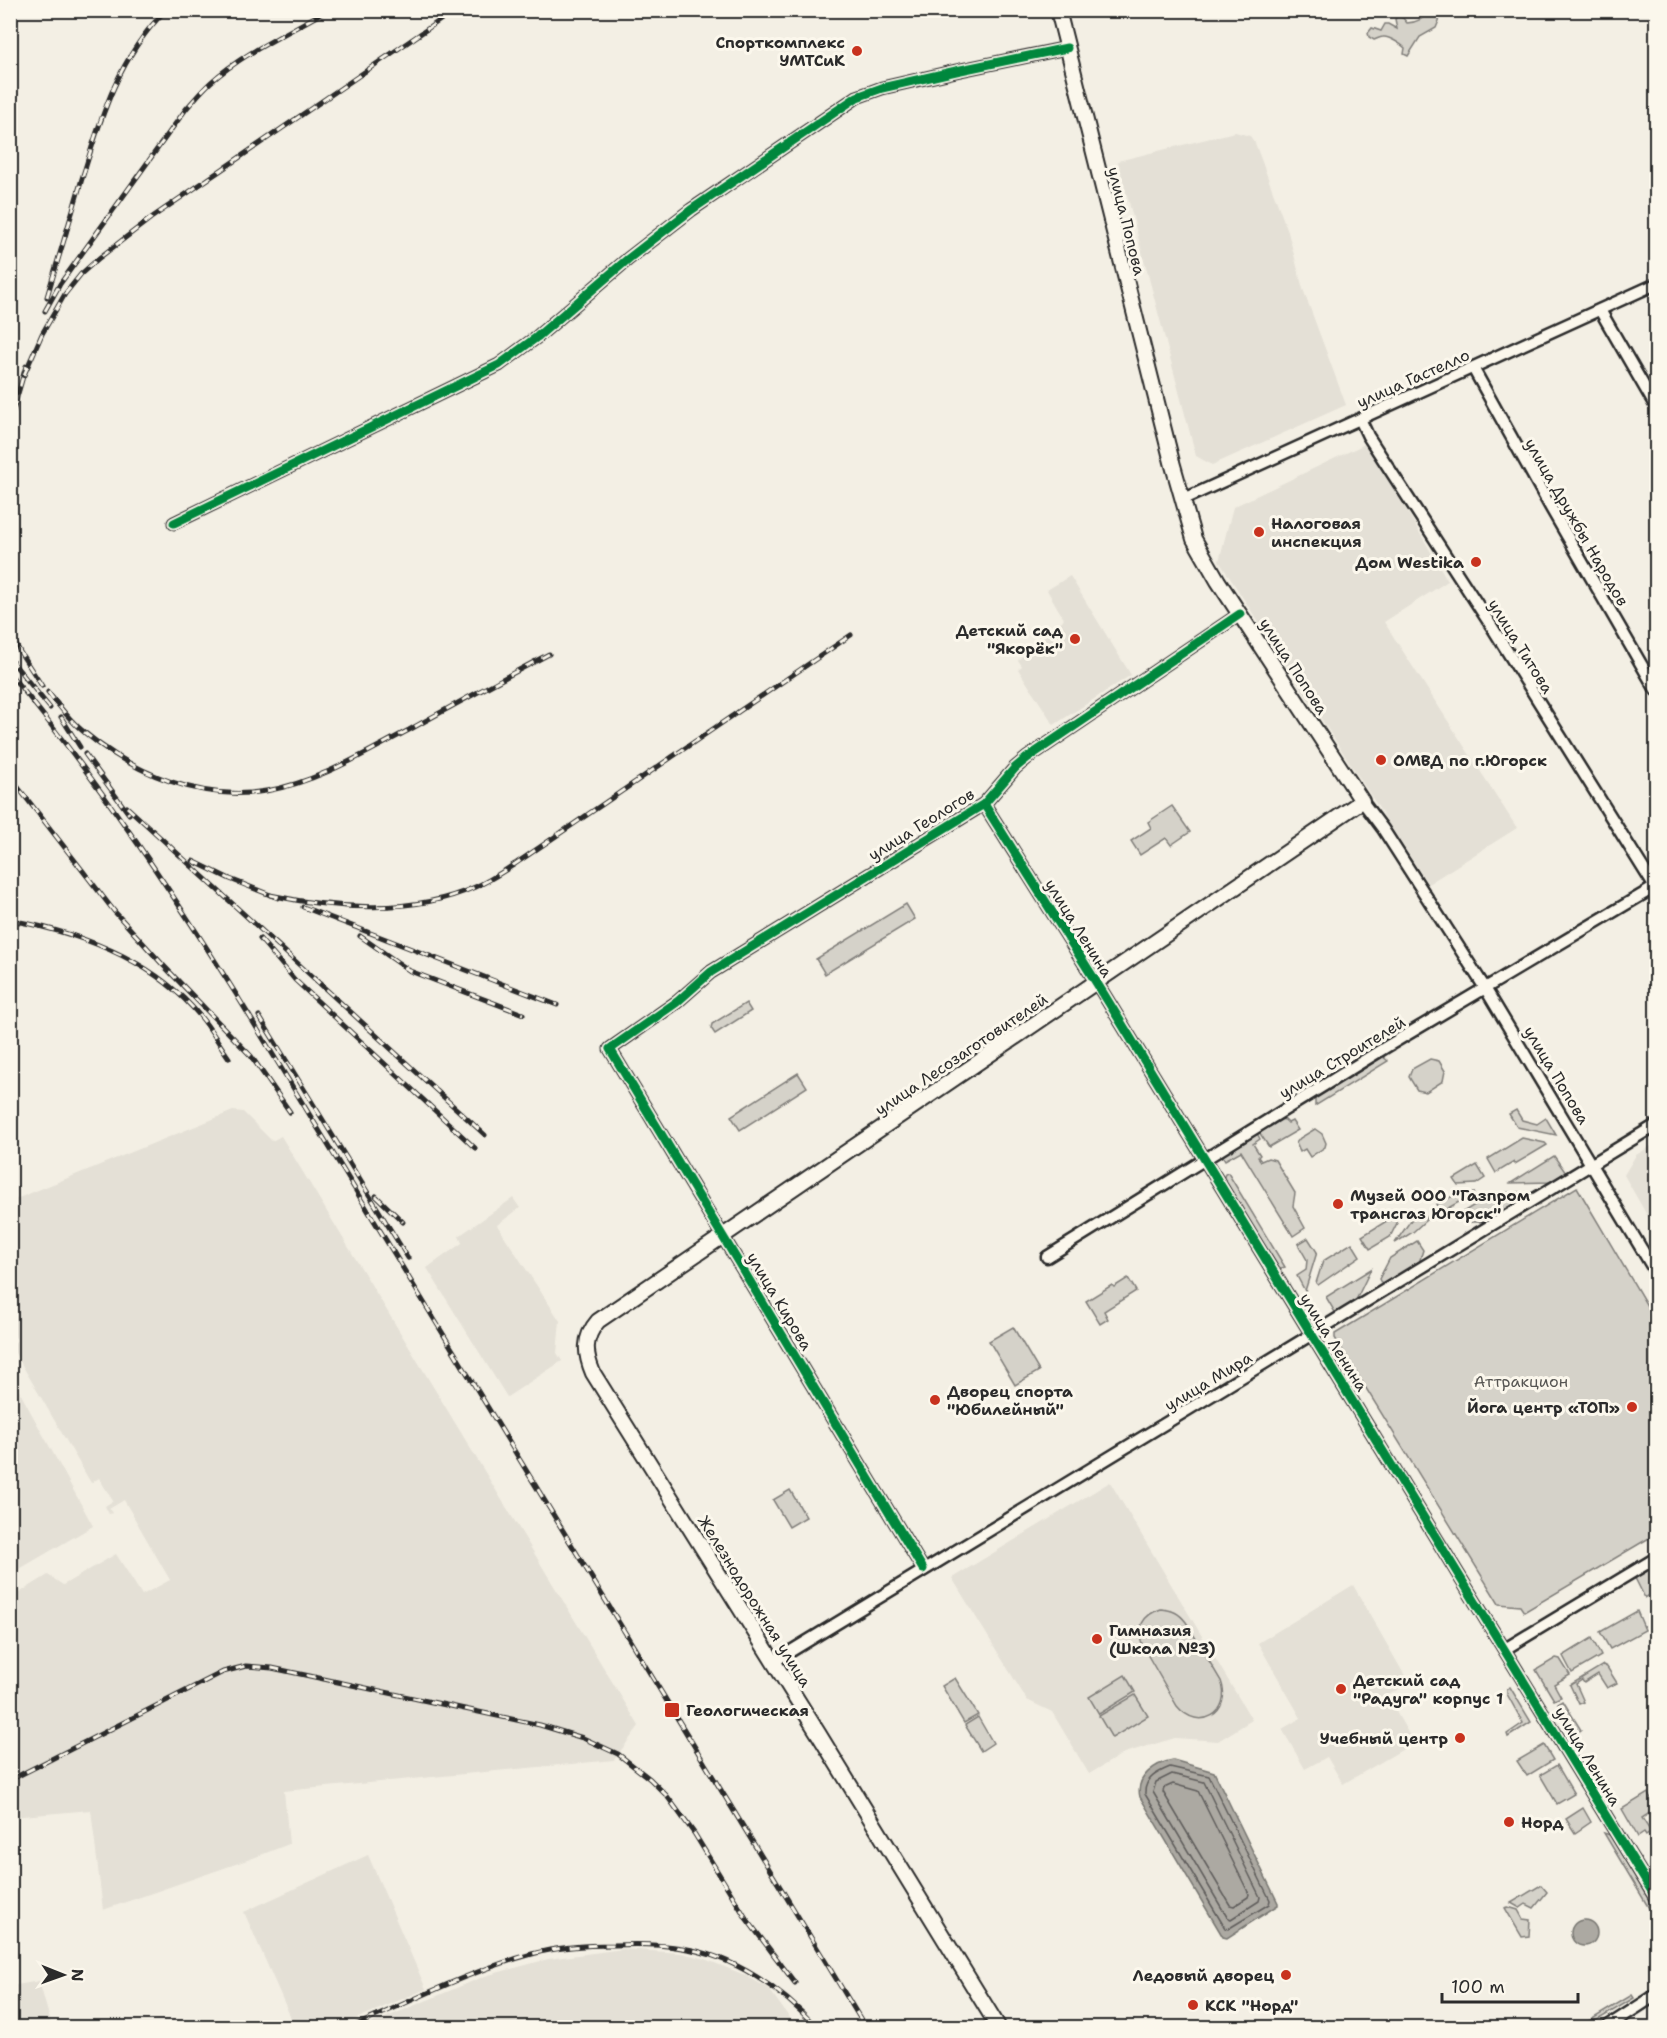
<svg xmlns="http://www.w3.org/2000/svg" width="1667" height="2038" font-family="'Shantell Sans',sans-serif">
  <style>
    .built { fill: #e4e0d6 }
    .green { fill: #d5d2c9; stroke: #807e7a; stroke-width: 1.5 }
    .water { fill: #aca9a2; stroke: #787772; stroke-width: 1.5 }
    .lines { fill: none; stroke-linecap: round; stroke-linejoin: round }
    .shore { stroke: #5f5d5b; stroke-width: 1.5 }
    .minor-casing { stroke: #2b2b2b; stroke-width: 15 }
    .major-casing { stroke: #2b2b2b; stroke-width: 18 }
    .minor { stroke: #fbf7ec; stroke-width: 10 }
    .major { stroke: #fbf7ec; stroke-width: 14 }
    .rail-casing { stroke: #2b2b2b; stroke-width: 5 }
    .rail { stroke: #fbf7ec; stroke-width: 3; stroke-dasharray: 9; stroke-linecap: butt }
    .cycleway-casing { stroke: #fbf7ec; stroke-width: 13 }
    .cycleway { stroke: #00873e; stroke-width: 9 }
    .poi-dot { fill: #c8321e; stroke: #fbf7ec; stroke-width: 2 }
    .labels { text-anchor: middle; stroke-width: 6; stroke-linejoin: round; paint-order: stroke }
    .poi-label { font-size: 16px; font-weight: bold; fill: #2b2b2b; stroke: #fbf7ec; text-anchor: start }
    .street-label { font-size: 16px; fill: #2b2b2b; stroke: #fbf7ec }
    .park-label { font-size: 16px; fill: #565552; stroke: #fbf7ec }
  </style>
  <rect width="100%" height="100%" fill="#f3efe4"/>
  <filter id="ink" filterUnits="userSpaceOnUse"><feTurbulence type="fractalNoise" baseFrequency=".0167" numOctaves="2"/><feDisplacementMap in="SourceGraphic" scale="12" xChannelSelector="R" yChannelSelector="G"/><feConvolveMatrix kernelMatrix="1 2 1 2 8 2 1 2 1" color-interpolation-filters="sRGB"/></filter>
  <g filter="url(#ink)">
    <g class="built">
      <polygon points="1235,132 1250,136 1255,143 1288,232 1303,289 1346,405 1212,465 1196,456 1118,161"/>
      <polygon points="1367,443 1448,581 1384,622 1517,828 1428,884 1219,561 1233,507"/>
      <polygon points="1070,576 1131,675 1054,725 1018,669 1022,666 1018,660 1064,619 1047,590"/>
      <polygon points="233,1111 243,1112 272,1141 281,1136 639,1726 614,1760 284,1791 289,1844 253,1858 103,1910 91,1810 11,1817 11,1598 48,1575 63,1585 116,1554 142,1595 170,1580 124,1500 109,1509 112,1513 109,1514 105,1506 113,1501 99,1478 91,1483 11,1346 17,1340 13,1333 10,1334 11,1201"/>
      <polygon points="1656,1143 1656,1231 1624,1175 1636,1155"/>
      <polygon points="513,1198 520,1208 497,1225 560,1321 557,1353 562,1361 507,1397 427,1268 462,1243 459,1236"/>
      <polygon points="12,1378 93,1526 11,1574 10,1379"/>
      <polygon points="1110,1482 1252,1720 1218,1741 1175,1738 1124,1753 1089,1774 1052,1712 1027,1700 952,1578"/>
      <polygon points="1353,1585 1409,1683 1387,1696 1414,1743 1343,1784 1327,1757 1305,1769 1282,1729 1301,1718 1258,1643"/>
      <polygon points="368,1855 426,1989 337,2027 295,2027 244,1912"/>
      <polygon points="623,1949 681,1953 702,1958 745,1975 769,1989 796,2027 363,2027 485,1976 548,1959"/>
      <polygon points="39,1981 52,2027 11,2027 11,1986"/>
    </g>
    <g class="green">
      <path d="M1430 11H1443L1436 28 1420 37 1408 56 1404 54 1405 48C1402 45 1389 36 1383 37 1380 37 1377 39 1374 40L1369 37 1368 33 1372 28 1381 31 1385 24H1388L1397 29 1395 19 1398 16 1403 18 1407 23C1416 23 1425 18 1430 11Z"/>
      <polygon points="1172,806 1190,832 1171,845 1166,838 1140,855 1131,841 1151,828 1148,822"/>
      <polygon points="906,904 915,919 825,974 816,959"/>
      <polygon points="746,1003 751,1011 715,1034 711,1028 712,1024"/>
      <polygon points="1383,1057 1388,1061 1315,1106 1315,1098"/>
      <polygon points="1430,1059 1439,1061 1445,1071 1443,1081 1426,1092 1417,1090 1409,1077 1412,1069"/>
      <polygon points="798,1073 807,1087 740,1130 731,1116"/>
      <polygon points="1516,1110 1522,1120 1537,1124 1546,1118 1556,1135 1517,1127 1509,1114"/>
      <polygon points="1280,1119 1285,1120 1288,1123 1292,1121 1298,1130 1269,1147 1259,1132"/>
      <polygon points="1315,1129 1322,1134 1326,1143 1325,1147 1310,1157 1305,1149 1300,1152 1296,1143 1300,1138"/>
      <polygon points="1257,1133 1260,1139 1253,1144 1260,1155 1258,1157 1261,1161 1268,1158 1275,1160 1295,1193 1293,1206 1305,1228 1293,1236 1241,1151 1225,1160 1222,1155"/>
      <polygon points="1522,1138 1545,1143 1547,1145 1515,1164 1514,1162 1496,1173 1488,1159"/>
      <polygon points="1554,1156 1566,1173 1551,1182 1511,1183"/>
      <polygon points="1477,1165 1485,1178 1476,1184 1458,1185 1454,1179"/>
      <polygon points="1228,1173 1285,1267 1278,1269 1223,1179 1225,1174"/>
      <polygon points="1577,1187 1656,1321 1656,1534 1524,1612 1520,1606 1499,1604 1335,1338 1335,1334"/>
      <polygon points="1518,1192 1522,1193 1522,1199 1484,1222 1469,1222 1463,1212 1494,1193"/>
      <polygon points="1475,1193 1441,1212 1436,1204 1453,1196"/>
      <polygon points="1423,1212 1426,1220 1413,1232 1395,1243 1411,1220"/>
      <polygon points="1393,1217 1397,1223 1390,1237 1370,1249 1362,1236"/>
      <polygon points="1308,1238 1317,1252 1305,1291 1297,1276 1306,1270 1307,1260 1298,1244"/>
      <polygon points="1417,1241 1423,1250 1419,1263 1382,1285 1379,1279 1390,1258"/>
      <polygon points="1352,1243 1360,1256 1318,1285 1316,1283 1323,1261"/>
      <polygon points="1371,1269 1355,1302 1336,1314 1326,1297"/>
      <polygon points="1128,1278 1136,1291 1104,1311 1108,1319 1100,1324 1086,1301 1112,1285 1114,1287"/>
      <polygon points="1013,1327 1039,1371 1015,1385 989,1341"/>
      <polygon points="790,1490 806,1517 789,1527 773,1500"/>
      <polygon points="1649,1569 1655,1570 1656,1572 1656,1591 1645,1598 1635,1578"/>
      <path d="M1161 1609C1173 1610 1179 1613 1186 1622L1221 1681C1233 1713 1199 1733 1177 1706L1143 1647C1136 1628 1142 1615 1161 1609Z"/>
      <polygon points="1637,1611 1645,1630 1610,1649 1600,1632"/>
      <polygon points="1592,1638 1601,1656 1572,1673 1563,1656"/>
      <polygon points="1556,1658 1560,1659 1570,1675 1554,1684 1561,1697 1554,1700 1536,1670"/>
      <polygon points="1603,1665 1607,1667 1617,1683 1607,1688 1598,1674 1584,1683 1582,1680 1576,1684 1584,1702 1579,1704 1570,1685"/>
      <polygon points="1125,1675 1135,1692 1099,1714 1089,1697"/>
      <polygon points="955,1678 978,1715 964,1723 942,1686"/>
      <polygon points="1510,1687 1531,1722 1508,1737 1507,1734 1523,1723 1507,1694 1507,1689"/>
      <polygon points="1135,1695 1148,1716 1112,1738 1099,1716"/>
      <polygon points="1563,1701 1581,1730 1575,1734 1558,1706 1558,1704"/>
      <polygon points="978,1717 993,1743 981,1751 965,1725"/>
      <polygon points="1544,1745 1553,1760 1527,1776 1517,1761"/>
      <polygon points="1557,1765 1574,1794 1557,1804 1540,1775"/>
      <polygon points="1648,1793 1656,1809 1642,1818 1651,1832 1646,1836 1644,1833 1638,1837 1622,1809"/>
      <polygon points="1583,1808 1591,1822 1575,1833 1566,1819"/>
      <polygon points="1604,1833 1610,1835 1656,1912 1656,1920"/>
      <polygon points="1541,1885 1547,1892 1534,1908 1526,1904 1520,1908 1511,1903"/>
      <polygon points="1508,1907 1518,1910 1523,1919 1530,1920 1529,1936 1522,1937 1505,1908"/>
      <polygon points="1632,1995 1634,1998 1586,2027 1579,2027"/>
    </g>
    <g class="water">
      <path d="M1173 1760 1214 1772 1278 1903V1905L1227 1938 1223 1937 1140 1797C1135 1777 1155 1763 1173 1760Z"/>
      <circle cx="1584" cy="1933" r="13"/>
    </g>
    <g class="lines">
      <g class="shore">
        <path d="M1170 1767 1209 1776 1270 1900 1269 1904 1228 1929 1225 1928 1145 1794C1144 1778 1158 1772 1170 1767Z"/>
        <polygon points="1172,1774 1204,1782 1260,1897 1259,1901 1231,1919 1227,1917 1153,1792 1156,1782"/>
        <polygon points="1173,1784 1198,1791 1249,1894 1248,1897 1234,1906 1230,1905 1163,1792 1164,1788"/>
      </g>
      <g class="minor-casing">
        <g id="minor">
          <polyline points="1600,310 1656,407"/>
          <polyline points="1473,368 1551,508 1656,690"/>
          <polyline points="1360,419 1368,436 1492,627 1656,889"/>
          <polyline points="1182,500 1656,284"/>
          <polyline points="174,523 499,365 537,337 628,259 691,210 857,97 882,88 956,71 1067,48"/>
          <polyline points="1362,801 1383,829 1485,988 1656,1273"/>
          <polyline points="984,804 1103,993 1656,1898"/>
          <polyline points="1047,1257 1386,1047 1655,887"/>
          <polyline points="923,1569 610,1049 677,1002 711,972 984,804 1015,768 1027,758 1240,614"/>
          <polyline points="1505,1649 1656,1558"/>
          <polyline points="773,1662 1656,1125"/>
          <polyline points="1605,2028 1656,1995"/>
        </g>
      </g>
      <g class="major-casing">
        <path id="major" d="M999 2028 818 1733 593 1373C585 1354 583 1338 598 1321L1362 801 1218 581 1194 539 1172 462 1058 10"/>
      </g>
      <use href="#minor" class="minor"/>
      <use href="#major" class="major"/>
      <g class="rail-casing">
        <g id="rail">
          <path d="M47 297C58 259 70 221 81 182 100 120 118 57 166 10"/>
          <path d="M45 311 60 284 186 109C194 100 202 90 211 82 245 52 288 33 327 10"/>
          <polyline points="24,375 42,334 65,294 81,274 99,258 151,218 455,10"/>
          <polyline points="10,421 26,366"/>
          <polyline points="10,633 20,652 42,686"/>
          <polyline points="10,659 50,708"/>
          <path d="M10 674C94 775 166 883 236 994L866 2028"/>
          <path d="M48 692C59 706 70 721 84 732 133 773 202 802 266 791 318 782 363 754 409 730 455 704 502 679 549 654"/>
          <polyline points="61,717 80,747"/>
          <polyline points="85,754 129,814"/>
          <polyline points="10,777 114,911 163,965 251,1056 290,1112"/>
          <polyline points="127,807 485,1135"/>
          <polyline points="193,861 230,879 278,898"/>
          <path d="M270 895C334 909 414 915 475 887 489 881 502 872 515 864L851 635"/>
          <polyline points="303,907 557,1005"/>
          <path d="M10 920C81 933 154 960 200 1016 211 1029 219 1044 229 1058"/>
          <polyline points="360,936 410,971 523,1014"/>
          <polyline points="260,939 295,980 475,1148"/>
          <polyline points="259,1016 408,1258"/>
          <polyline points="376,1196 403,1222"/>
          <polyline points="10,1780 223,1672 246,1666 272,1668 540,1725 583,1738 618,1754 650,1779 667,1796 694,1833 746,1918 795,1983"/>
          <path d="M350 2028C410 2002 469 1971 532 1954 558 1947 587 1945 614 1945 636 1944 659 1944 682 1948 734 1956 782 1989 817 2028"/>
        </g>
      </g>
      <use href="#rail" class="rail"/>
      <g class="cycleway-casing">
        <g id="cycleway">
          <polyline points="174,523 499,365 537,337 628,259 691,210 857,97 882,88 956,71 1067,48"/>
          <polyline points="984,804 1103,993 1656,1898"/>
          <polyline points="923,1569 610,1049 677,1002 711,972 984,804 1015,768 1027,758 1240,614"/>
        </g>
      </g>
      <use href="#cycleway" class="cycleway"/>
    </g>
  </g>
  <g class="poi-dot">
    <circle cx="857" cy="51" r="6"/>
    <circle cx="1259" cy="532" r="6"/>
    <circle cx="1476" cy="562" r="6"/>
    <circle cx="1075" cy="639" r="6"/>
    <circle cx="1381" cy="760" r="6"/>
    <circle cx="1338" cy="1204" r="6"/>
    <circle cx="935" cy="1400" r="6"/>
    <circle cx="1632" cy="1407" r="6"/>
    <circle cx="1097" cy="1639" r="6"/>
    <circle cx="1341" cy="1689" r="6"/>
    <rect x="664" y="1702" width="16" height="16" rx="3"/>
    <circle cx="1460" cy="1738" r="6"/>
    <circle cx="1509" cy="1822" r="6"/>
    <circle cx="1286" cy="1975" r="6"/>
    <circle cx="1193" cy="2005" r="6"/>
  </g>
  <g class="labels">
    <g class="poi-label">
      <text x="845" y="48" text-anchor="end">Спорткомплекс<tspan x="845" dy="18">УМТСиК</tspan></text>
      <text x="1271" y="529">Налоговая<tspan x="1271" dy="18">инспекция</tspan></text>
      <text x="1464" y="568" text-anchor="end">Дом Westika</text>
      <text x="1063" y="636" text-anchor="end">Детский сад<tspan x="1063" dy="18">"Якорёк"</tspan></text>
      <text x="1393" y="766">ОМВД по г.Югорск</text>
      <text x="1350" y="1201">Музей ООО "Газпром<tspan x="1350" dy="18">трансгаз Югорск"</tspan></text>
      <text x="947" y="1397">Дворец спорта<tspan x="947" dy="18">"Юбилейный"</tspan></text>
      <text x="1620" y="1413" text-anchor="end">Йога центр «ТОП»</text>
      <text x="1109" y="1636">Гимназия<tspan x="1109" dy="18">(Школа №3)</tspan></text>
      <text x="1353" y="1686">Детский сад<tspan x="1353" dy="18">"Радуга" корпус 1</tspan></text>
      <text x="686" y="1716">Геологическая</text>
      <text x="1448" y="1744" text-anchor="end">Учебный центр</text>
      <text x="1521" y="1828">Норд</text>
      <text x="1274" y="1981" text-anchor="end">Ледовый дворец</text>
      <text x="1205" y="2011">КСК "Норд"</text>
    </g>
    <g class="street-label">
      <text transform="translate(1127 221) rotate(76)" y="6">улица Попова</text>
      <text transform="translate(1413 378) rotate(-24)" y="6">улица Гастелло</text>
      <text transform="translate(1577 522) rotate(60)" y="6">улица Дружбы Народов</text>
      <text transform="translate(1521 646) rotate(58)" y="6">улица Титова</text>
      <text transform="translate(1294 666) rotate(57)" y="6">улица Попова</text>
      <text transform="translate(921 824) rotate(-32)" y="6">улица Геологов</text>
      <text transform="translate(1079 928) rotate(58)" y="6">улица Ленина</text>
      <text transform="translate(961 1054) rotate(-34)" y="6">улица Лесозаготовителей</text>
      <text transform="translate(1342 1057) rotate(-31)" y="6">улица Строителей</text>
      <text transform="translate(1557 1075) rotate(59)" y="6">улица Попова</text>
      <text transform="translate(780 1301) rotate(59)" y="6">улица Кирова</text>
      <text transform="translate(1334 1342) rotate(58)" y="6">улица Ленина</text>
      <text transform="translate(1208 1381) rotate(-31)" y="6">улица Мира</text>
      <text transform="translate(755 1601) rotate(58)" y="6">Железнодорожная улица</text>
      <text transform="translate(1588 1756) rotate(59)" y="6">улица Ленина</text>
    </g>
    <g class="park-label">
      <text x="1521" y="1387">Аттракцион</text>
    </g>
  </g>
  <rect width="1667" height="2038" fill="none" stroke="#fbf7ec" stroke-width="36"/>
  <rect x="18" y="18" width="1631" height="2002" fill="none" stroke="#2b2b2b" stroke-width="2" filter="url(#ink)"/>
  <g transform="translate(63 1975) rotate(91)" stroke="#fbf7ec" stroke-width="4.5" paint-order="stroke">
  <path d="M0-4.5L10 22L0 15L-10 22Z" fill="#2b2b2b"/>
  <text y="-9" font-size="16" font-weight="bold" text-anchor="middle" fill="#2b2b2b">N</text>
  </g>
  <path d="M1442 1993v9h136v-9" fill="none" stroke="#2b2b2b" stroke-width="3"/>
  <text x="1451" y="1993" font-size="18" fill="#2b2b2b" stroke="#fbf7ec" stroke-width="4.5" paint-order="stroke">100 m</text>
</svg>
